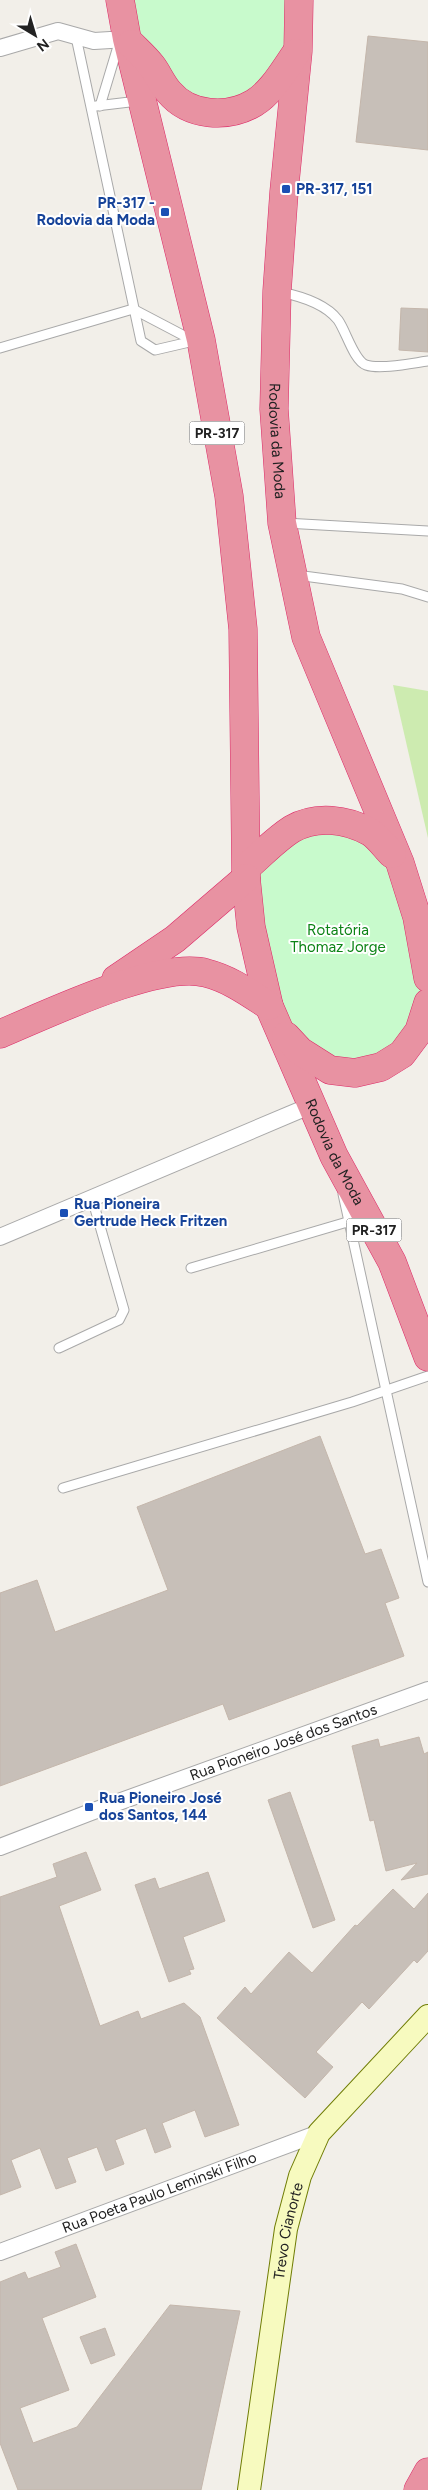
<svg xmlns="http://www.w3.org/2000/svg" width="428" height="2490" font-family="Figtree,sans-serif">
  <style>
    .grass { fill: #cdebb0 }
    .park { fill: #c8facc }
    .building { fill: #c7bfb8; stroke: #c4b6ab }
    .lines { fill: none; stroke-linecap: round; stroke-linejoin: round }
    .lane-casing { stroke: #a9a9a9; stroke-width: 11 }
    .street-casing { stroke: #a9a9a9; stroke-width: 18 }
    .secondary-casing { stroke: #707d05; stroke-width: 24 }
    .highway-casing { stroke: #dc2a67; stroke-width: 29 }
    .lane { stroke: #fff; stroke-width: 9 }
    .street { stroke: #fff; stroke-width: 16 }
    .secondary { stroke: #f7fabf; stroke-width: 22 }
    .highway { stroke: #e892a2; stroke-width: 28 }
    .transit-dot { fill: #1a4fb4; stroke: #fff; stroke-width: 2 }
    .labels { text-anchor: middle; stroke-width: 4; stroke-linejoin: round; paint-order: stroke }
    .shield { fill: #fff; stroke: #646464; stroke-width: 1 }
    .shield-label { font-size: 14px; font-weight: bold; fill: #222 }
    .transit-label { font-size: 15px; font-weight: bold; fill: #164399; stroke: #fff; text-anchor: start }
    .street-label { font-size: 15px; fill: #222; stroke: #fff }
    .park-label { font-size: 15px; fill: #0c8416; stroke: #fff }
  </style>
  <rect width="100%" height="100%" fill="#f2efe9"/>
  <polygon class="grass" points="393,685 428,691 428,838"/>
  <g class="park">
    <polygon points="119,0 299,0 298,51 229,111 170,93"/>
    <polygon points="324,819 400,863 428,978 419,1031 355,1073 278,1027 246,878"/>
  </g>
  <g class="building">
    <polygon points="368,36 428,42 428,150 356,142"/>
    <polygon points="401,308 428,309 428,352 399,350"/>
    <polygon points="320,1436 365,1554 381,1549 399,1598 385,1603 404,1656 229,1720 223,1704 0,1786 0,1593 37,1580 55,1632 168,1590 137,1507"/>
    <polygon points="419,1737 424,1754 428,1752 428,1874 401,1880 417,1863 386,1871 374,1820 370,1821 352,1746 378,1739 380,1747"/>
    <polygon points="290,1792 335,1920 313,1928 268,1800"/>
    <polygon points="86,1852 101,1890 59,1906 100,2026 138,2011 141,2019 184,2003 200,2017 239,2125 205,2137 195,2110 162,2123 171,2147 155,2153 146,2128 115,2140 124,2164 106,2171 97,2147 67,2158 76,2182 56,2189 40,2148 11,2160 21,2187 0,2195 0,1897 57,1877 53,1864"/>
    <polygon points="208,1872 225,1921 183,1937 194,1969 189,1970 191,1974 169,1982 135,1885 155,1878 159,1889"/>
    <polygon points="393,1889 414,1909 428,1893 428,1951 417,1963 414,1960 369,2009 362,2002 316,2052 333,2067 305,2098 217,2018 245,1987 251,1994 289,1952 312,1973 355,1925 357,1926"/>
    <polygon points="76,2244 96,2297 42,2318 69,2390 20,2408 33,2443 77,2427 170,2305 240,2311 201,2490 18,2490 0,2443 0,2282 25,2272 28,2279 61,2267 55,2252"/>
    <polygon points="105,2328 115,2355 91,2364 80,2337"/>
  </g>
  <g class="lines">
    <g class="lane-casing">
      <g id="lane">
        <polyline points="76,37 141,341 155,350 198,340"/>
        <polyline points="96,106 138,101"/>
        <polyline points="100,106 119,43"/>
        <path d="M280 292C300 296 325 303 338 320 346 331 354 361 366 365 380 370 413 363 428 361"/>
        <polyline points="0,348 133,309 194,341"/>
        <polyline points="285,523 428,531"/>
        <polyline points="296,575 402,589 428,597"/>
        <polyline points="343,1194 428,1582"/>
        <polyline points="191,1268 354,1220"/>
        <polyline points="59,1348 119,1320 124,1310 92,1198"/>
        <polyline points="63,1488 352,1402 428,1376"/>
      </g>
    </g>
    <g class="street-casing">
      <g id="street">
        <polyline points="0,48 58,31 94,41 127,39"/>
        <polyline points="0,1237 312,1105"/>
        <path id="s1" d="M0 1847 91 1812 428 1690"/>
        <path id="s2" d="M0 2252 319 2133"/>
      </g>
    </g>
    <g class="secondary-casing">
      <g id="secondary">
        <path id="s3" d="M249 2490 286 2229 300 2176 319 2133 428 2016"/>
      </g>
    </g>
    <g class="highway-casing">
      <g id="highway">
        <path id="s4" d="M120 0 127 39 201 340 229 496 243 629 246 878 251 927 269 1006 334 1156 392 1262 428 1357"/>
        <path id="s5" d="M299 0 298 51 284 192 277 291 274 409 282 523 306 637 400 863 417 917 428 978"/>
        <path d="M131 44C138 51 146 58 152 66 158 74 162 84 169 92 189 116 227 119 254 103 272 92 284 70 296 53"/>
        <path d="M247 867C262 854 276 839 292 829 316 815 346 819 370 832 378 837 385 847 392 854"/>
        <polyline points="116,979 175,939 246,878"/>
        <path d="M0 1034C46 1015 159 960 206 973 230 979 249 993 269 1006"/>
        <polyline points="286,1036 300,1051 330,1070 355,1073 381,1067 402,1054 419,1031 428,1003"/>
        <polyline points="418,2490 428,2472"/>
      </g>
    </g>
    <use href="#lane" class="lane"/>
    <use href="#street" class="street"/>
    <use href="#secondary" class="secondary"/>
    <use href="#highway" class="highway"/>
  </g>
  <g class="transit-dot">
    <rect x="281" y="184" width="10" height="10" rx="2.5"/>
    <rect x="160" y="207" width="10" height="10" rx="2.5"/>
    <rect x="59" y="1208" width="10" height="10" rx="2.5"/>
    <rect x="84" y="1802" width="10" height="10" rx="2.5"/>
  </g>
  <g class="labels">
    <g class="shield">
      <rect x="189.5" y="421.5" width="55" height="23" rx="4"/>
      <rect x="346.5" y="1218.5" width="55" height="23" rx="4"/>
    </g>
    <g class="shield-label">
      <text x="217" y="438">PR-317</text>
      <text x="374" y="1235">PR-317</text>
    </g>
    <g class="transit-label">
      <text x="296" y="194">PR-317, 151</text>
      <text x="155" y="208" text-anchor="end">PR-317 -<tspan x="155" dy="17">Rodovia da Moda</tspan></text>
      <text x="74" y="1209">Rua Pioneira<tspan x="74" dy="17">Gertrude Heck Fritzen</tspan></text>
      <text x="99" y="1803">Rua Pioneiro José<tspan x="99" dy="17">dos Santos, 144</tspan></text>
    </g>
    <g class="street-label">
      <text dy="5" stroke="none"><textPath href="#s5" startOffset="442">Rodovia da Moda</textPath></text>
      <text dy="5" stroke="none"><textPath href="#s4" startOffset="1181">Rodovia da Moda</textPath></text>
      <text dy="5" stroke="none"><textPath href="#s1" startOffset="302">Rua Pioneiro José dos Santos</textPath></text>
      <text dy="5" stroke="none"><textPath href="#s2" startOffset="170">Rua Poeta Paulo Leminski Filho</textPath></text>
      <text dy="5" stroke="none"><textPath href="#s3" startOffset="262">Trevo Cianorte</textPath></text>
    </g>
    <g class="park-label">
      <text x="338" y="935">Rotatória<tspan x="338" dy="17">Thomaz Jorge</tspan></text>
    </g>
  </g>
  <g transform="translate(35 35) rotate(142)" stroke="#ffffff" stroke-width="4" paint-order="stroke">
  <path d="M0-4L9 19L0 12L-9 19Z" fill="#222222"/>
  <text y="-8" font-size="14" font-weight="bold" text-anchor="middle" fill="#222222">N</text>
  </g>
</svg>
